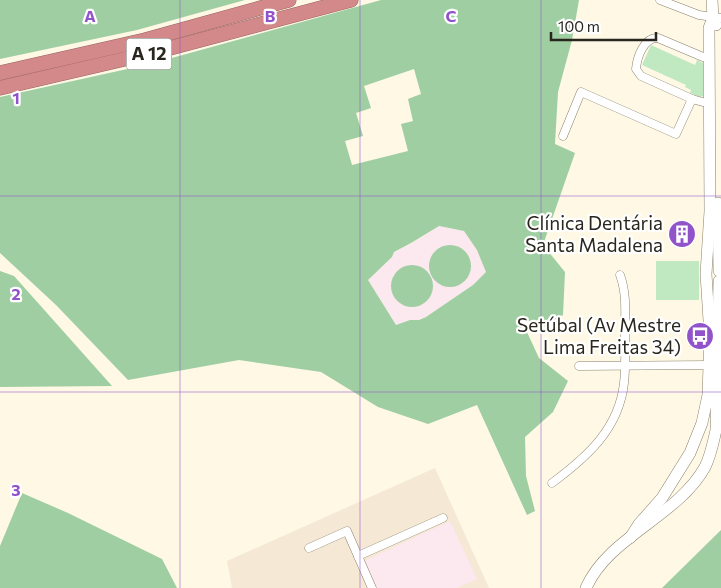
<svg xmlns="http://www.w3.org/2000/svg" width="721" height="588" font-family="Commissioner,sans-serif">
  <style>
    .commercial { fill: #f5e8d4 }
    .industrial { fill: #fce8ef }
    .green { fill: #c0e9c2 }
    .forest { fill: #9fcea2; fill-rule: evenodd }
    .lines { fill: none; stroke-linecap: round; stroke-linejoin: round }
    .street-casing { stroke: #88816d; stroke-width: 9 }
    .secondary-casing { stroke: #88816d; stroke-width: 12 }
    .highway-casing { stroke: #986664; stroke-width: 15 }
    .street { stroke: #fff; stroke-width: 8 }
    .secondary { stroke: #fff; stroke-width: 11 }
    .highway { stroke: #d3888a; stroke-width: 14 }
    .grid { fill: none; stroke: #9053ca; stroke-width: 1; stroke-opacity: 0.55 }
    .labels { text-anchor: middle; stroke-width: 4.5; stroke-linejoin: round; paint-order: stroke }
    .shield { fill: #fff; stroke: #696762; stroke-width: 1 }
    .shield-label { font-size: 18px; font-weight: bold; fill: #29261e }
    .poi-label { font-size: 19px; fill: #29261e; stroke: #fff; text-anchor: end }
    .grid-label { font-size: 16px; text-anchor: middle; font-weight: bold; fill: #9053ca; stroke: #fff; stroke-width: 4.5; stroke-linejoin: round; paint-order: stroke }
  </style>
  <rect width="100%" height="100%" fill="#fef8e5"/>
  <polygon class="commercial" points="435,468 489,588 232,588 227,561"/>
  <g class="industrial">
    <polygon points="438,226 464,231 477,250 487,272 473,285 426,317 419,320 410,320 396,325 368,280 392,257 394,252 412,243"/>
    <polygon points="450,521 477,579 457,588 376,588 364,561"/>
  </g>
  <g class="green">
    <polygon points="651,45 695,65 697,60 703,63 703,96 700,97 690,93 691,90 685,87 686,85 642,65"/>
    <rect x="656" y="261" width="43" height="39"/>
  </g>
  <g class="forest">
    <polygon points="0,0 245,0 137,30 0,59"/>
    <path d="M381 0H579L572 40 558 92 555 144 575 153 543 245 565 272 563 315 542 327 520 317 539 358 568 381 553 412 525 437 526 476 535 511 527 515 477 405 428 424 378 407 321 372 239 360 128 380 56 305 0 253V97L150 64ZM414 69 421 94 408 99 413 121 401 124 408 151 352 165 345 141 363 136 356 113 371 108 364 86ZM439 226 464 231 477 250 486 272 473 285 426 317 419 320H410L396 325 368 280 392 257 394 252 411 243Z"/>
    <circle cx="450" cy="266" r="21"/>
    <circle cx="412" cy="286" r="21"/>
    <polygon points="0,271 14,276 112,386 0,387"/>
    <polygon points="22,493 68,513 162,559 177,588 0,588 0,546"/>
    <polygon points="721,530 721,588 662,588"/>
  </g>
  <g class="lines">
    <g class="street-casing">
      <g id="street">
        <polyline points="660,0 699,15 721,18"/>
        <path d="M710 57H703L658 38C644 37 637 57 636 69L641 76 692 99 710 104"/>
        <polyline points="563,136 581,92 676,134 692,99"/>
        <polyline points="579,366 709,365"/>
        <path d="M552 483C587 457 619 429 624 383 626 367 625 349 625 333 625 313 627 294 620 275"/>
        <polyline points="309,548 347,531 372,588"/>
        <polyline points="358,556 443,518"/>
      </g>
    </g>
    <g class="secondary-casing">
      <g id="secondary">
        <polyline points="712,0 713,18 716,25"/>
        <polyline points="718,203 719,271"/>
        <polyline points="630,538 639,524 662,498 690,453 702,423 708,395 710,336 706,274 710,211 709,28 713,18"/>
        <path d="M586 588C608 537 678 516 705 467 711 455 713 443 716 430L719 281"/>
      </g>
    </g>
    <g class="highway-casing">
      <g id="highway">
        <polyline points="0,73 145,40 289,0"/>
        <polyline points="0,88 159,51 351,0"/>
      </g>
    </g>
    <use href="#street" class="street"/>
    <use href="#secondary" class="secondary"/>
    <use href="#highway" class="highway"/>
  </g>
  <path class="grid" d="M180 0V588M360 0V588M541 0V588M0 196H721M0 392H721"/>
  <defs>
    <g id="building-disc" transform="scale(1.4375)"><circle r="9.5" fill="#9053ca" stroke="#fff"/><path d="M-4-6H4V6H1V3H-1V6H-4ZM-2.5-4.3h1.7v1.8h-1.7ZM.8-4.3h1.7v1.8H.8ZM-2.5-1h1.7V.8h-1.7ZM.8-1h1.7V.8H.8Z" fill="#fff"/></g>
    <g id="bus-disc" transform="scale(1.4375)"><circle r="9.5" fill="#9053ca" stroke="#fff"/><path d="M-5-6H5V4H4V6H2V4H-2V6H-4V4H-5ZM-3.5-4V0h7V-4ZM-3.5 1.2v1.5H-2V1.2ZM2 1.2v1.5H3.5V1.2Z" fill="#fff"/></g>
  </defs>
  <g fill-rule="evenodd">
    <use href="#building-disc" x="682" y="234"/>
    <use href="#bus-disc" x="700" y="336"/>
  </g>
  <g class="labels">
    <rect class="shield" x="126.5" y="38.5" width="45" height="31" rx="4"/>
    <g class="shield-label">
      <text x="149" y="60">A 12</text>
    </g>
    <g class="poi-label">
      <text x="663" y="230">Clínica Dentária<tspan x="663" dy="22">Santa Madalena</tspan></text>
      <text x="681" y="332">Setúbal (Av Mestre<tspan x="681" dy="22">Lima Freitas 34)</tspan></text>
    </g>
  </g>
  <g class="grid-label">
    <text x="90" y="22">A</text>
    <text x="270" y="22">B</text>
    <text x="451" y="22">C</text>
    <text x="16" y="104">1</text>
    <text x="16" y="300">2</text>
    <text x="16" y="496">3</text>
  </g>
  <path d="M551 32v8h105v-8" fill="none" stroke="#29261e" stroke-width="2.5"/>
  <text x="558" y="32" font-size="15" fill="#29261e" stroke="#ffffff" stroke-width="4" paint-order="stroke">100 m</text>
</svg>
